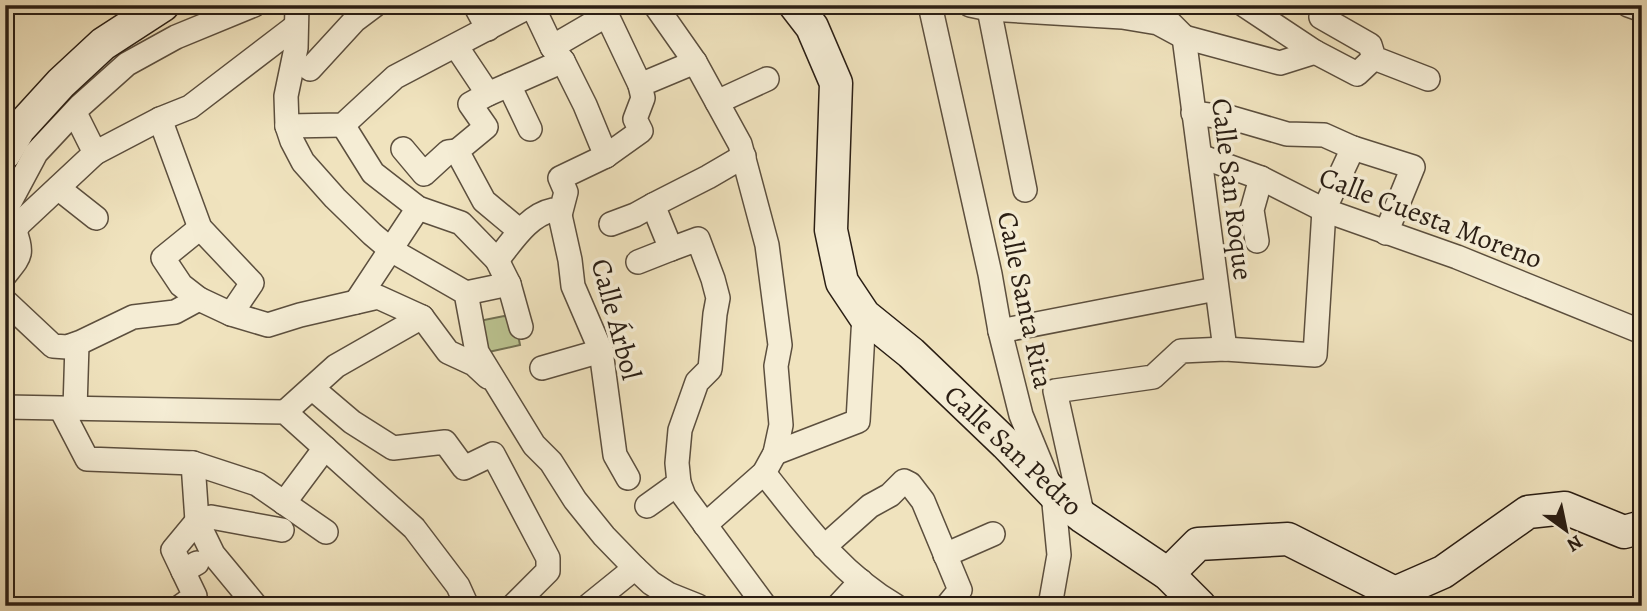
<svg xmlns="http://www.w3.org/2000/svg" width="1647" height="611" font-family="Alegreya,serif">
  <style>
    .green { fill: #bbc390; stroke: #727052; stroke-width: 2 }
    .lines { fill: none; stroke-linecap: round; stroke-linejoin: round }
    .street-casing { stroke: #5c4f3e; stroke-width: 26 }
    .secondary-casing { stroke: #2a1e14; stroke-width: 35 }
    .street { stroke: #f5edd5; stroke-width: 23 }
    .secondary { stroke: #f5edd5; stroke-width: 32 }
    .labels { text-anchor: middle; stroke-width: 7; stroke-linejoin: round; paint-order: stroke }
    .street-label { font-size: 28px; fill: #2a1e14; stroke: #f5edd5 }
  </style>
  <rect width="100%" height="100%" fill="#f0e3be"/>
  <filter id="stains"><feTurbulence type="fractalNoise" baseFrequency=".00286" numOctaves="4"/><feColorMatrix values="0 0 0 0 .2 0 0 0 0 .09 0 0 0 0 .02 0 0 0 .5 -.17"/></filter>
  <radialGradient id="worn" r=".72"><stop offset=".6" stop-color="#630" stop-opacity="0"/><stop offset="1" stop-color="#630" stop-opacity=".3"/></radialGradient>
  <polygon class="green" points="504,316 515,318 520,345 484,353 479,321"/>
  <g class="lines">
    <g class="street-casing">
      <g id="street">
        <polyline points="297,5 296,48 286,96 287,126 292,141 303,162 335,198 372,234 391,250 466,293 477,352 534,445 551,462 575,500 604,536 635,568 651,583 668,594 698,606"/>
        <polyline points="475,5 488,29"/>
        <polyline points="532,5 552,47 563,61 585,105 606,156"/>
        <polyline points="602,5 640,85"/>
        <polyline points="655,5 695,62 740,144 767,245 780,345 776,366 781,425 775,453 764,473 705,525"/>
        <polyline points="930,5 990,274 1000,331 1021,415 1053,493 1059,555 1050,606"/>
        <polyline points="970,5 989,9 1122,17 1158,23 1184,37 1280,63 1315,52"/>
        <polyline points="986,5 989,9 1025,190"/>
        <polyline points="1167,5 1167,20 1184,37 1225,349"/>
        <polyline points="1244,5 1315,52 1357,74 1374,58"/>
        <polyline points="1628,5 1642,10"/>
        <polyline points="1321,17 1370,45 1374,58 1428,79"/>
        <polyline points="456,46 488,94 470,104 486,127 457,151 484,201 520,231"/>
        <polyline points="552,47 607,15"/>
        <polyline points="310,69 355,20 375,5"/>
        <polyline points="509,85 530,129"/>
        <polyline points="488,94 563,61"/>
        <polyline points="717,102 767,79"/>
        <polyline points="75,113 95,153 160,119 190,107 296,26"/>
        <polyline points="1193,113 1232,118 1287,134 1324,135 1353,148 1413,167 1386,233"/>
        <polyline points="160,119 200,228 252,283 231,314"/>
        <polyline points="343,125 373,173 418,208 461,223 497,260 509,284 466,293"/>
        <polyline points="287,126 343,125 395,77 532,5"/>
        <polyline points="403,149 424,174 448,152 457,151"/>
        <polyline points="1200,156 1261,178 1324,210 1457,257 1642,332"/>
        <polyline points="58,188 96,218"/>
        <polyline points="5,211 36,153 80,106 127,64 176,37 254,5"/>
        <polyline points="560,215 570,260 573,286 601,351 615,455 628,478"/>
        <polyline points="611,224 635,215 653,205"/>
        <polyline points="200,228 163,258 181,285 199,299 231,314 268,325 300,315 378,297 422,317 448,352 474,364 488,377"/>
        <polyline points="1257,241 1252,210 1261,178"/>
        <path d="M497 260C512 242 528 215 553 210L560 215 566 192 560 178 606 156 641 131 635 119 643 98 640 85 695 62"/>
        <polyline points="638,262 671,249"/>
        <path d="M5 275C19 257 24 255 15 232L19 224 95 153"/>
        <polyline points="509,284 521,327"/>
        <polyline points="5,301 53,346 67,347 81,342 133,317 175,312 199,299"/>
        <polyline points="356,302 418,208"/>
        <polyline points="1000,331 1216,289"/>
        <polyline points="542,368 601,351"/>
        <polyline points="312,388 352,422 393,448 445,442 464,468 493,454 548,558 548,571 513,606"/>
        <polyline points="5,407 285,412 414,528 458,586 467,606"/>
        <polyline points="61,409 87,459 193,463 257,484 326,532"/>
        <polyline points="75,409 77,344"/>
        <polyline points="285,412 336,366 422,317"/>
        <polyline points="775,453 858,421 864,315"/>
        <polyline points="193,463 197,521 213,554 256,606"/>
        <path d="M764 473C803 522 840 574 896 606"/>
        <polyline points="679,483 684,496 765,606"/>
        <polyline points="284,503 325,448"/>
        <polyline points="647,506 679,483 677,463 680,430 697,382 710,369 715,314 718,298 713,279 698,239 671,249 653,205 708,177 744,156"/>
        <polyline points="1083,517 1055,391 1153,377 1181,351 1225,349 1315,355 1324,210 1353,148"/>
        <polyline points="824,547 870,506 890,495 904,481 910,484 923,501 960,590 947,606"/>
        <polyline points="945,555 993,534"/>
        <polyline points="183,571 173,550 197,521 211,517 282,530"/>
        <polyline points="181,606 195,596 183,571 197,563"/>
        <polyline points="588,606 635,568"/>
        <polyline points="838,606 861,581"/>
      </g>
    </g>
    <g class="secondary-casing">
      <g id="secondary">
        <polyline points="795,5 812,27 836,83 831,230 842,282 864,315 911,353 1006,444 1053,493 1083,517 1168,574 1200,606"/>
        <polyline points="5,153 19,129 61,83 103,44 163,5"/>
        <polyline points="1168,574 1198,544 1288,539 1395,593 1443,572 1528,512 1565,508 1624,532 1642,527"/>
      </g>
    </g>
    <use href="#street" class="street"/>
    <use href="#secondary" class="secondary"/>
  </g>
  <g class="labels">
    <g class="street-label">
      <text transform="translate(1233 189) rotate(83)" y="10">Calle San Roque</text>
      <text transform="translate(1431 217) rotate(21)" y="10">Calle Cuesta Moreno</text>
      <text transform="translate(1026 300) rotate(78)" y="10">Calle Santa Rita</text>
      <text transform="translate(617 319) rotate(75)" y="10">Calle Árbol</text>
      <text transform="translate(1014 450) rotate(43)" y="10">Calle San Pedro</text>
    </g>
  </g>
  <rect width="1647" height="611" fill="none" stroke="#f0e3be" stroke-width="28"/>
  <rect x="7" y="7" width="1633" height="597" fill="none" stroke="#2a1e14" stroke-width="3.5"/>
  <rect x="14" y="14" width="1619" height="583" fill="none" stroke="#2a1e14" stroke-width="2"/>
  <g transform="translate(1566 530) rotate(147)" stroke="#f5edd5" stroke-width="5" paint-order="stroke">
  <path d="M0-5L12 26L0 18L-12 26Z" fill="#2a1e14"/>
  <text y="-10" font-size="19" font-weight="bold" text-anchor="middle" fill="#2a1e14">N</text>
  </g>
  <rect width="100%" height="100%" filter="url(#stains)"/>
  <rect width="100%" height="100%" fill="url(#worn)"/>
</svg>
